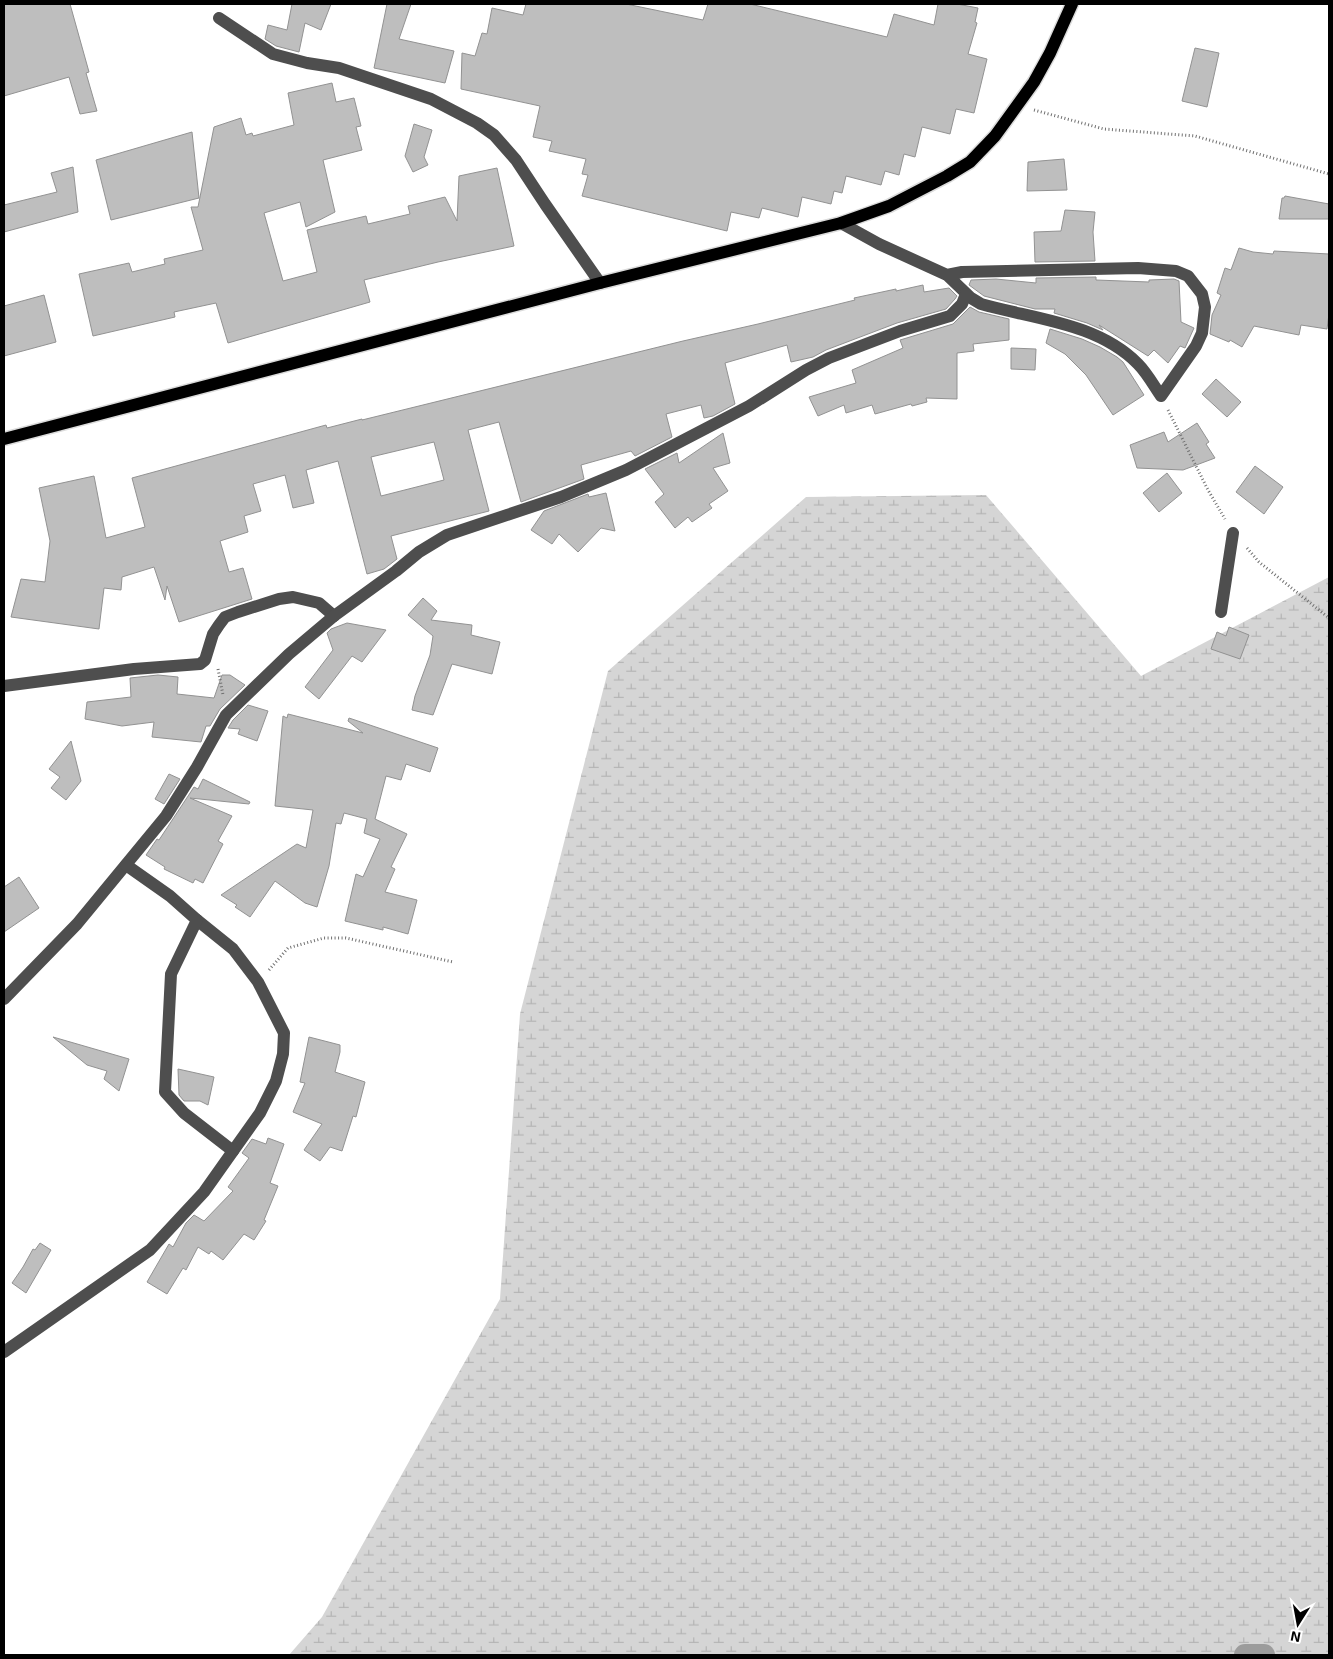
<svg xmlns="http://www.w3.org/2000/svg" width="1333" height="1659" font-family="'Exo 2',sans-serif">
  <style>
    .wetland { fill: url(#wetland-marsh) }
    .lines { fill: none; stroke-linecap: round; stroke-linejoin: round }
    .canal { stroke: #9c9c9c; stroke-width: 22 }
    .building { fill: #bebebe; stroke: #929292; fill-rule: evenodd }
    .major-casing { stroke: #dbdbdb; stroke-width: 15 }
    .path { stroke: #707070; stroke-width: 3; stroke-dasharray: 1 2.5; stroke-linecap: butt }
    .minor { stroke: #4e4e4e; stroke-width: 12 }
    .major { stroke: #000; stroke-width: 12 }
  </style>
  <defs>
    <pattern id="wetland-marsh" width="20" height="14" patternUnits="userSpaceOnUse" patternTransform="scale(1.25)"><rect width="20" height="14" fill="#d5d5d5"/><path d="M1 5h8M5 5V1M11 12h8M15 12V8" fill="none" stroke="#b5b5b5"/></pattern>
  </defs>
  <rect width="100%" height="100%" fill="#fff"/>
  <polygon class="wetland" points="986,495 1141,676 1329,577 1329,1655 289,1655 322,1617 500,1299 520,1014 608,671 806,497"/>
  <g class="lines">
    <polyline class="canal" points="1245,1655 1264,1655"/>
  </g>
  <g class="building">
    <polygon points="4,4 70,4 89,72 86,73 97,111 80,114 69,77 4,96"/>
    <polygon points="292,4 331,4 321,30 305,23 299,52 276,46 265,39 268,25 287,30"/>
    <polygon points="387,4 411,4 399,39 454,51 445,83 374,68"/>
    <polygon points="526,4 626,4 703,20 708,4 750,4 887,37 894,14 934,25 938,4 957,4 978,8 975,22 977,23 968,54 987,59 974,113 956,109 950,134 922,127 915,157 904,154 899,175 885,171 881,185 846,176 842,193 834,191 831,204 802,197 798,217 762,208 759,218 731,212 727,231 582,196 588,175 582,174 586,159 549,151 552,141 533,137 540,106 461,89 462,53 475,56 482,33 487,34 492,8 523,15"/>
    <polygon points="1195,48 1219,53 1207,107 1182,101"/>
    <polygon points="332,83 336,102 354,98 361,126 356,127 362,150 323,160 335,212 306,227 300,202 264,213 283,281 317,272 307,230 366,216 368,224 410,214 408,206 445,197 457,221 459,176 497,168 514,246 438,262 364,280 370,302 228,343 216,303 174,312 175,317 93,336 79,274 129,263 132,272 165,264 164,259 203,250 191,207 198,207 214,127 241,118 246,135 252,133 253,136 294,125 288,93"/>
    <polygon points="414,124 432,130 424,157 428,165 413,172 405,156"/>
    <polygon points="192,132 199,198 111,220 96,160"/>
    <polygon points="1064,159 1067,190 1027,191 1028,162"/>
    <polygon points="73,167 78,212 4,232 4,205 57,192 51,173"/>
    <polygon points="1285,196 1329,204 1329,219 1279,219 1282,198 1284,198"/>
    <polygon points="1065,210 1095,212 1093,232 1095,261 1035,262 1034,232 1061,231"/>
    <polygon points="1239,248 1253,252 1273,254 1274,251 1329,254 1329,314 1327,329 1301,325 1299,335 1254,326 1242,347 1230,340 1229,342 1210,334 1212,315 1221,295 1217,293 1225,268 1231,270"/>
    <polygon points="1096,277 1096,280 1149,282 1149,280 1174,279 1179,281 1181,322 1194,328 1185,348 1180,346 1168,363 1154,350 1148,356 1099,325 1103,330 1087,323 1054,313 1055,309 1035,309 984,296 969,285 971,280 996,279 1036,283 1036,278"/>
    <path d="M923 285 924 292 949 288 957 296 955 299 946 309 897 323 826 350 813 357 791 362 787 345 725 363 735 404 713 416 704 418 701 405 666 414 672 437 635 456 631 451 581 465 584 479 521 502 499 422 468 430 489 511 391 536 397 559 384 569 367 574 338 461 306 470 314 503 293 508 285 475 253 484 261 511 244 516 248 532 220 541 229 572 243 568 252 599 179 622 167 586 165 600 154 567 122 577 121 590 104 588 99 629 11 617 21 579 45 582 50 541 39 488 94 476 106 538 145 527 132 478 326 425 327 428 362 419V420L683 341 758 324 855 300 854 298 896 289V291ZM434 442 444 480 381 496 371 457Z"/>
    <polygon points="44,295 56,342 4,356 4,306"/>
    <polygon points="970,307 979,312 1009,319 1009,340 973,344 974,351 957,353 957,399 926,398 927,402 912,406 911,404 875,414 872,405 846,413 844,405 818,416 809,397 856,383 852,370 903,348 900,340 953,324"/>
    <polygon points="1050,329 1082,339 1100,347 1117,357 1123,362 1144,395 1113,415 1086,375 1065,354 1046,343"/>
    <polygon points="1011,348 1036,349 1035,370 1011,369"/>
    <polygon points="1216,379 1241,402 1227,417 1202,394"/>
    <polygon points="1197,423 1209,442 1206,444 1215,458 1183,470 1137,468 1130,445 1164,432 1168,442"/>
    <polygon points="723,433 730,463 713,468 728,491 709,504 712,508 692,522 688,517 675,528 655,502 664,494 645,469 677,453 679,463"/>
    <polygon points="1255,466 1283,487 1264,514 1236,492"/>
    <polygon points="1167,473 1182,493 1159,512 1143,493"/>
    <polygon points="606,493 615,531 601,528 578,552 559,534 552,544 531,530 544,511 588,494 589,497"/>
    <polygon points="423,598 437,611 431,620 472,625 471,635 500,642 492,674 452,664 433,715 412,710 415,696 430,655 433,636 408,615"/>
    <polygon points="347,623 386,630 362,662 352,656 319,699 305,687 333,650 327,633 331,629"/>
    <polygon points="1229,627 1249,635 1240,659 1211,649 1217,632 1226,636"/>
    <polygon points="158,675 178,677 177,694 214,698 222,675 230,675 245,685 220,709 210,726 206,726 201,742 152,737 154,722 122,726 85,719 87,702 131,697 130,678"/>
    <polygon points="248,705 268,711 257,741 238,734 240,729 228,728 233,720"/>
    <polygon points="288,714 363,733 348,721 349,718 438,748 430,772 406,764 401,780 386,776 375,819 407,834 391,867 395,869 385,892 417,900 408,934 383,927 383,930 345,921 356,874 363,877 380,839 364,833 367,819 344,813 341,824 336,823 329,866 317,907 305,903 275,881 250,917 235,907 237,905 221,895 297,844 306,848 313,810 275,806 283,716 287,718"/>
    <polygon points="71,741 81,781 66,800 51,788 60,777 49,769"/>
    <polygon points="169,774 180,779 164,804 155,799"/>
    <polygon points="203,779 250,802 249,804 190,798 232,816 218,841 223,844 203,883 195,879 193,883 164,869 165,867 146,855 157,839 159,840 194,787 198,789"/>
    <polygon points="19,877 39,908 4,932 4,887"/>
    <polygon points="53,1037 129,1059 119,1091 104,1079 107,1071 87,1065"/>
    <polygon points="309,1037 340,1045 340,1052 335,1072 365,1082 356,1117 353,1116 342,1151 330,1147 320,1161 304,1150 322,1124 293,1112 305,1083 300,1082"/>
    <polygon points="178,1069 214,1077 208,1105 200,1101 184,1101 179,1095"/>
    <polygon points="268,1138 284,1144 270,1183 278,1186 264,1220 266,1221 254,1240 244,1234 223,1260 211,1251 209,1254 198,1247 186,1270 183,1268 167,1294 147,1282 169,1244 173,1247 186,1223 194,1215 204,1221 233,1191 228,1187 249,1158 242,1153 252,1139 266,1144"/>
    <polygon points="40,1243 51,1250 26,1293 12,1283 23,1267 33,1249 35,1250"/>
  </g>
  <g class="lines">
    <g class="major-casing">
      <polyline id="major" points="4,439 600,283 841,223 889,206 947,176 970,162 995,136 1034,82 1050,53 1072,4"/>
    </g>
    <g class="path">
      <polyline points="1034,110 1104,129 1195,136 1329,174"/>
      <polyline points="1168,410 1208,490 1225,519"/>
      <polyline points="1247,548 1259,562 1329,618"/>
      <polyline points="218,669 223,695"/>
      <polyline points="269,970 288,948 324,938 346,938 453,962"/>
    </g>
    <g class="minor">
      <polyline points="219,18 273,54 307,63 339,68 431,99 477,123 494,135 516,160 545,204 600,283"/>
      <path d="M841 223 879 244 947 275 962 272 1138 268 1176 271 1188 276 1202 294 1205 307 1202 333 1196 346 1161 396C1154 386 1147 373 1138 364 1098 323 1034 319 981 304L971 298 947 275"/>
      <polyline points="1221,612 1233,533"/>
      <polyline points="4,686 134,669 200,664 205,660 213,634 219,625 225,617 238,612 279,599 293,597 319,603 334,616"/>
      <polyline points="197,920 233,949 258,982 284,1033 283,1054 276,1081 260,1113 233,1151"/>
      <polyline points="4,999 77,924 166,816 197,767 226,715 289,654 334,616 396,571 419,552 447,535 561,497 626,470 749,406 806,370 829,358 900,331 950,316 962,304 966,294"/>
      <polyline points="4,1352 150,1250 204,1192 233,1151 184,1113 165,1092 171,974 197,920 170,896 126,865"/>
    </g>
    <use href="#major" class="major"/>
  </g>
  <rect width="1333" height="1659" fill="none" stroke="#000000" stroke-width="10"/>
  <g transform="translate(1298 1624) rotate(191)" stroke="#ffffff" stroke-width="4" paint-order="stroke">
  <path d="M0-4L9 19L0 12L-9 19Z" fill="#000000"/>
  <text y="-8" font-size="14" font-weight="bold" text-anchor="middle" fill="#000000">N</text>
  </g>
</svg>
